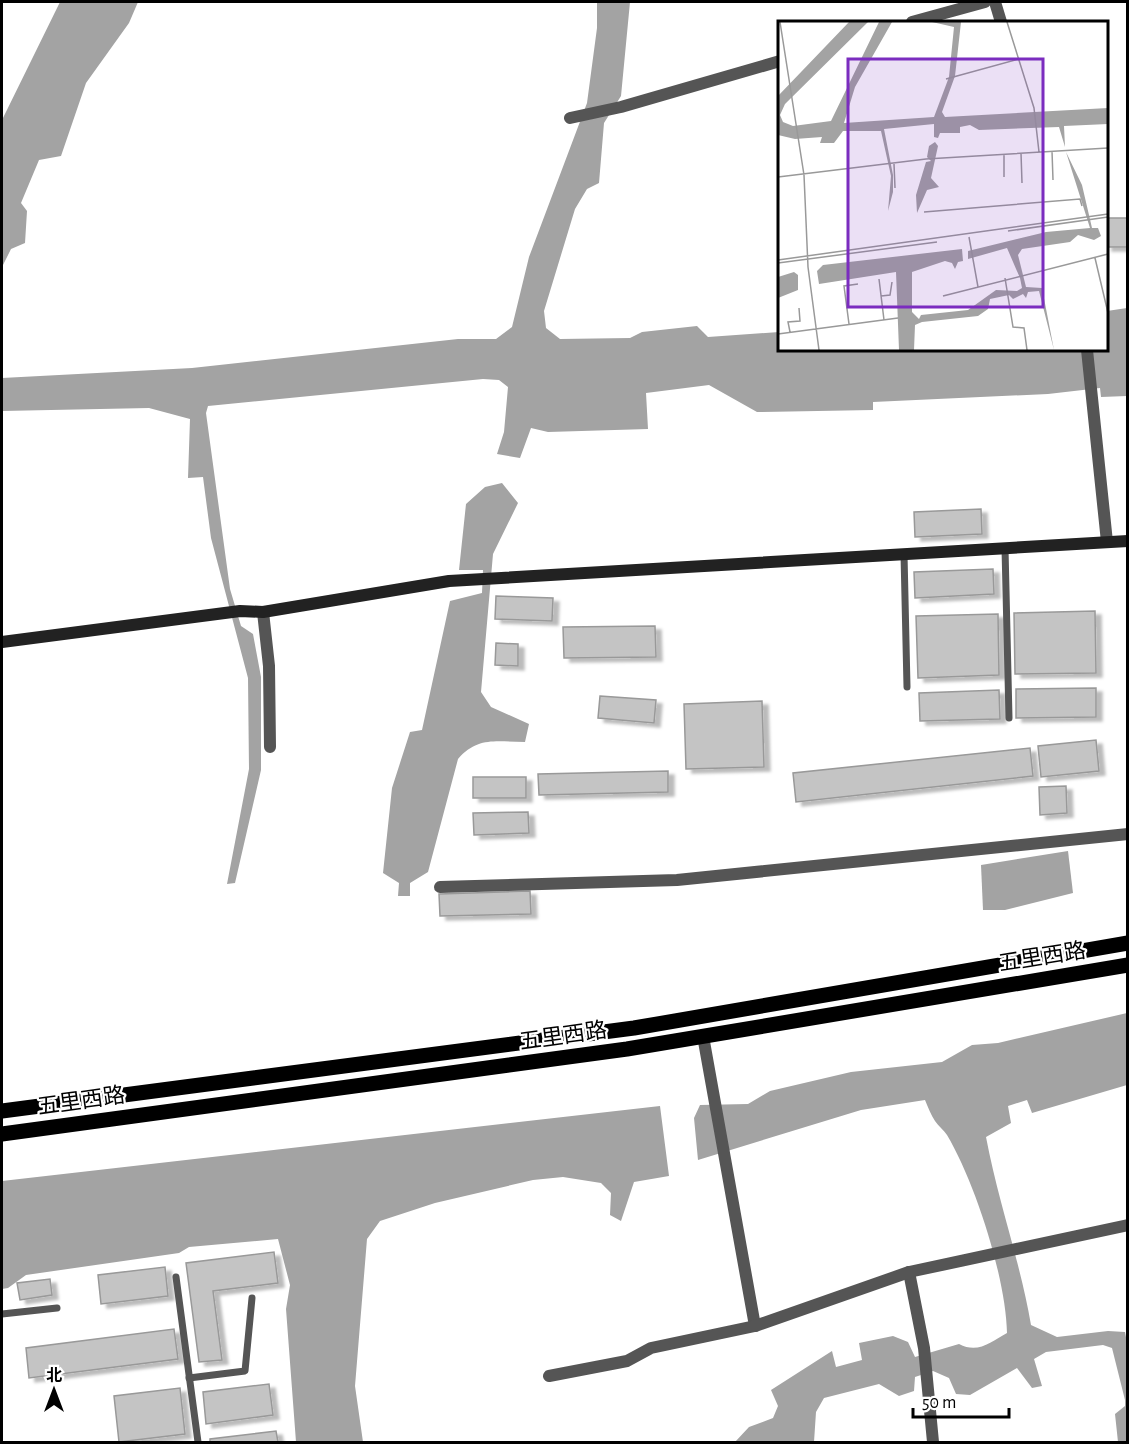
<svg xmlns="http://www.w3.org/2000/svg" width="1129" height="1444" font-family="'Alegreya Sans','Noto Sans SC',sans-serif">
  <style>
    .water { fill: #a3a3a3 }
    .building { fill: #c4c4c4; stroke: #999; stroke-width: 1.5; filter: url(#shadow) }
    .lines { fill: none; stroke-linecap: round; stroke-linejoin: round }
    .service { stroke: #555; stroke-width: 7 }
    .minor { stroke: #555; stroke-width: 12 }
    .secondary { stroke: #222; stroke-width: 12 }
    .primary { stroke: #000; stroke-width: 15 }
    .labels { text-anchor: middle; stroke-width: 4.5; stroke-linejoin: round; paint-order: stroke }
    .street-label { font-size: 22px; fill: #000; stroke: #fff }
    .inset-road { fill: none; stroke: #999; stroke-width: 1.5 }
    .view { fill: #7b2cbf; fill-opacity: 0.15; stroke: #7b2cbf; stroke-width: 3 }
    .inset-edge { fill: none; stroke: #000; stroke-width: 3 }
  </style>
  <defs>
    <filter id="shadow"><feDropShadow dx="6" dy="4" stdDeviation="1.5" flood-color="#0004"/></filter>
  </defs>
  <rect width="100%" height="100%" fill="#fff"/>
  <g class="water">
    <polygon points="60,2 138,2 129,23 86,83 61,156 39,160 21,203 27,211 25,243 11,249 2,267 2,120"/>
    <polygon points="597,2 630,2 621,96 604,123 599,183 587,189 575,209 544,311 546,328 560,339 630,338 642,332 697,326 708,337 779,332 780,350 1106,350 1107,311 1127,308 1127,396 1101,397 1100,388 1048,394 873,402 873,410 757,412 709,385 646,393 648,429 548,432 531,428 520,458 497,454 504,432 508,387 499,380 483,379 208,406 206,413 230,589 241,626 253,634 261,677 261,770 235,883 227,884 249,769 248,678 211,538 203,477 188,478 190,419 149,408 2,411 2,378 192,368 458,339 496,339 512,327 529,257 587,103 597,28"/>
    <path d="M502 483 518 503 493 554 481 692 491 707 529 724 525 742C497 742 478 736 458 759L428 872 410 883V896H398L399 883 383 873 392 788 410 732 422 730 450 601 482 593 483 570H459L466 504 485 487Z"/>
    <polygon points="1068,851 1073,893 1005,910 983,910 981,865"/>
    <path d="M1127 1013V1085L1032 1113 1027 1100 1008 1106 1011 1123 986 1137C998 1201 1020 1261 1031 1325L1057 1337 1108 1331 1125 1332 1128 1348 1127 1442H1118L1115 1414 1125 1406V1400L1112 1348 1103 1345 1046 1352 1034 1359 1042 1386 1032 1388 1017 1368 970 1395 956 1394 949 1378 933 1371 915 1377 914 1391 899 1396 879 1384 824 1398 816 1412 814 1442H735L749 1427 773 1418 778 1406 771 1390 832 1351 836 1367 862 1360 859 1343 893 1336 908 1342 915 1357 959 1344C978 1354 991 1342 1007 1333 1006 1278 975 1182 947 1135 944 1130 938 1126 935 1121 931 1115 928 1107 925 1100L861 1110 698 1160 694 1118 700 1105 748 1104 770 1091 851 1072 942 1062 972 1045 998 1043Z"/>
    <polygon points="660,1106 669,1176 634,1182 621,1221 610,1215 611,1193 601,1183 563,1177 533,1180 435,1203 380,1221 367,1239 355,1386 363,1442 296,1442 286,1309 290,1285 278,1239 189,1247 179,1253 26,1275 8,1288 2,1289 2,1181"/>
  </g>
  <g class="building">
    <rect x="1106" y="218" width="22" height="29"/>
    <polygon points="981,509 982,534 915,537 914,512"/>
    <polygon points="993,569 994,594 915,598 914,572"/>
    <polygon points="496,596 553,598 552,621 495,619"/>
    <polygon points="1095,611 1096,673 1015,674 1014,613"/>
    <polygon points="998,614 999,675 918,678 916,616"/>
    <polygon points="655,626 656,657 564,658 563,627"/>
    <polygon points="496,643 518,644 518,666 495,665"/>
    <polygon points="1096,688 1096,717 1016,718 1016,689"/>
    <polygon points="999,690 1000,719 920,721 919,693"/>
    <polygon points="600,696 656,700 654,723 598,718"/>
    <polygon points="762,701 764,767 686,769 684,704"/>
    <polygon points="1096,740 1099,771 1041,777 1038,746"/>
    <polygon points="1030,748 1033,776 796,802 793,773"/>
    <polygon points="668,771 668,792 539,795 538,774"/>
    <rect x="473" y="777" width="53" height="21"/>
    <polygon points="1066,786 1067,813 1040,815 1039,787"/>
    <polygon points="528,812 529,833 474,835 473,813"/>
    <polygon points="530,891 531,914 440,916 439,894"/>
    <polygon points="274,1252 278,1283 213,1291 222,1360 199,1362 186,1263"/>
    <polygon points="165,1267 168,1296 101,1304 98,1275"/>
    <polygon points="50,1279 52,1295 20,1300 17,1283"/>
    <polygon points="174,1329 178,1359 29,1378 26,1348"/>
    <polygon points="269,1384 273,1415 206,1424 203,1392"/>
    <polygon points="180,1388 185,1434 119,1442 114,1396"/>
    <polygon points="276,1431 278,1442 210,1442 210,1439"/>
  </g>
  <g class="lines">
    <g class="service">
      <polyline points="1005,548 1009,718"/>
      <polyline points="904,554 907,687"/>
      <polyline points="176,1277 198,1442"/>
      <polyline points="2,1314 57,1308"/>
      <polyline points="189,1378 245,1371 252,1298"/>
    </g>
    <g class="minor">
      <polyline points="995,2 1001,22"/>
      <polyline points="912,22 985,2"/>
      <polyline points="570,118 621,107 780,61"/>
      <polyline points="1087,350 1107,542"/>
      <polyline points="263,612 269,666 270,747"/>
      <polyline points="440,887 677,880 1128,834"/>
      <polyline points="703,1036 755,1326"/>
      <polyline points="909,1272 924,1348 933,1442"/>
      <polyline points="549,1376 627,1361 651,1348 755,1326 909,1272 1128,1225"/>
    </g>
    <polyline class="secondary" points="2,642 240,611 263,612 449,581 1128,541"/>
    <g class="primary">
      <polyline points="2,1111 634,1028 1128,943"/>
      <polyline points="2,1134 627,1049 1128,965"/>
    </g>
  </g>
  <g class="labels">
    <g class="street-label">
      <text transform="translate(1042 956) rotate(-9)" y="8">五里西路</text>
      <text transform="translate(563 1035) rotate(-8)" y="8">五里西路</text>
      <text transform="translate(81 1100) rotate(-8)" y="8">五里西路</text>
    </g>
  </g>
  <g transform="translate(778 21)">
    <rect width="330" height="330" fill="#fff"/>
    <path d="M71 1H90L7 83 2 94 5 101 15 105 53 100 101 1H114L77 66 66 102 156 96 171 56 176 6 154 1H183L177 55 164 91 167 96 330 87V103L286 105 287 126 281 106 201 109 192 104 182 106V112H162L160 117 156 116V103L106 108 115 154V171L110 190 113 155 103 110H65L56 122H42L44 116 17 118 0 114V75ZM157 121 160 125 153 157 161 166 149 169 139 192 138 174 148 141 153 140 149 136 151 125ZM288 131 304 164 314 207H320L323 215 316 219 300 214 292 221 244 228 240 234 248 266 264 267 276 329 261 270 250 271 248 277 245 273 235 278 231 274 212 278 210 288 200 295 144 301 137 304 136 329H121L118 251 41 263 39 250 45 244 184 228 185 240 180 241 177 248 174 242 167 240 134 251V291L141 298 143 294 190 289 218 269 239 270 244 267 242 257 229 227 190 238V230L268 211 312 207ZM16 251 20 254V269L0 277V256Z" fill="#a3a3a3"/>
    <path class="inset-road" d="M2 1 26 154 30 246 41 329M229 1 256 87 261 131M168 58 241 38M274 130 275 159M243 132 244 162M226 133V156M116 143 117 167M0 156 148 138 330 127M146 191 302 178 304 185M230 210 330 196M191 216 200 266M317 237 330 292M0 239 330 193M0 242 159 221M227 257 235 306 246 307 249 329M101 258 106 299M103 275 112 274 114 261M165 275 330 233M71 303 66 265 80 263M12 311 10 301 22 300 21 287M0 313 120 297"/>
    <path class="view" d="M70 38H265V286H70Z"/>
    <rect width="330" height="330" class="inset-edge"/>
  </g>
  <rect width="1129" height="1444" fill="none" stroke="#000000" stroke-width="6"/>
  <g transform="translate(54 1390)" stroke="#ffffff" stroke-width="4.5" paint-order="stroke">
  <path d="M0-4.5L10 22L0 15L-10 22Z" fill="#000000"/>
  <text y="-9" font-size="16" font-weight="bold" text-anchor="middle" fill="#000000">北</text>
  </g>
  <path d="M913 1408v9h96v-9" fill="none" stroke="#000000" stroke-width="3"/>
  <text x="922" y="1408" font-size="18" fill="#000000" stroke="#ffffff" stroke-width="4.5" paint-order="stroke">50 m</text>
</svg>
